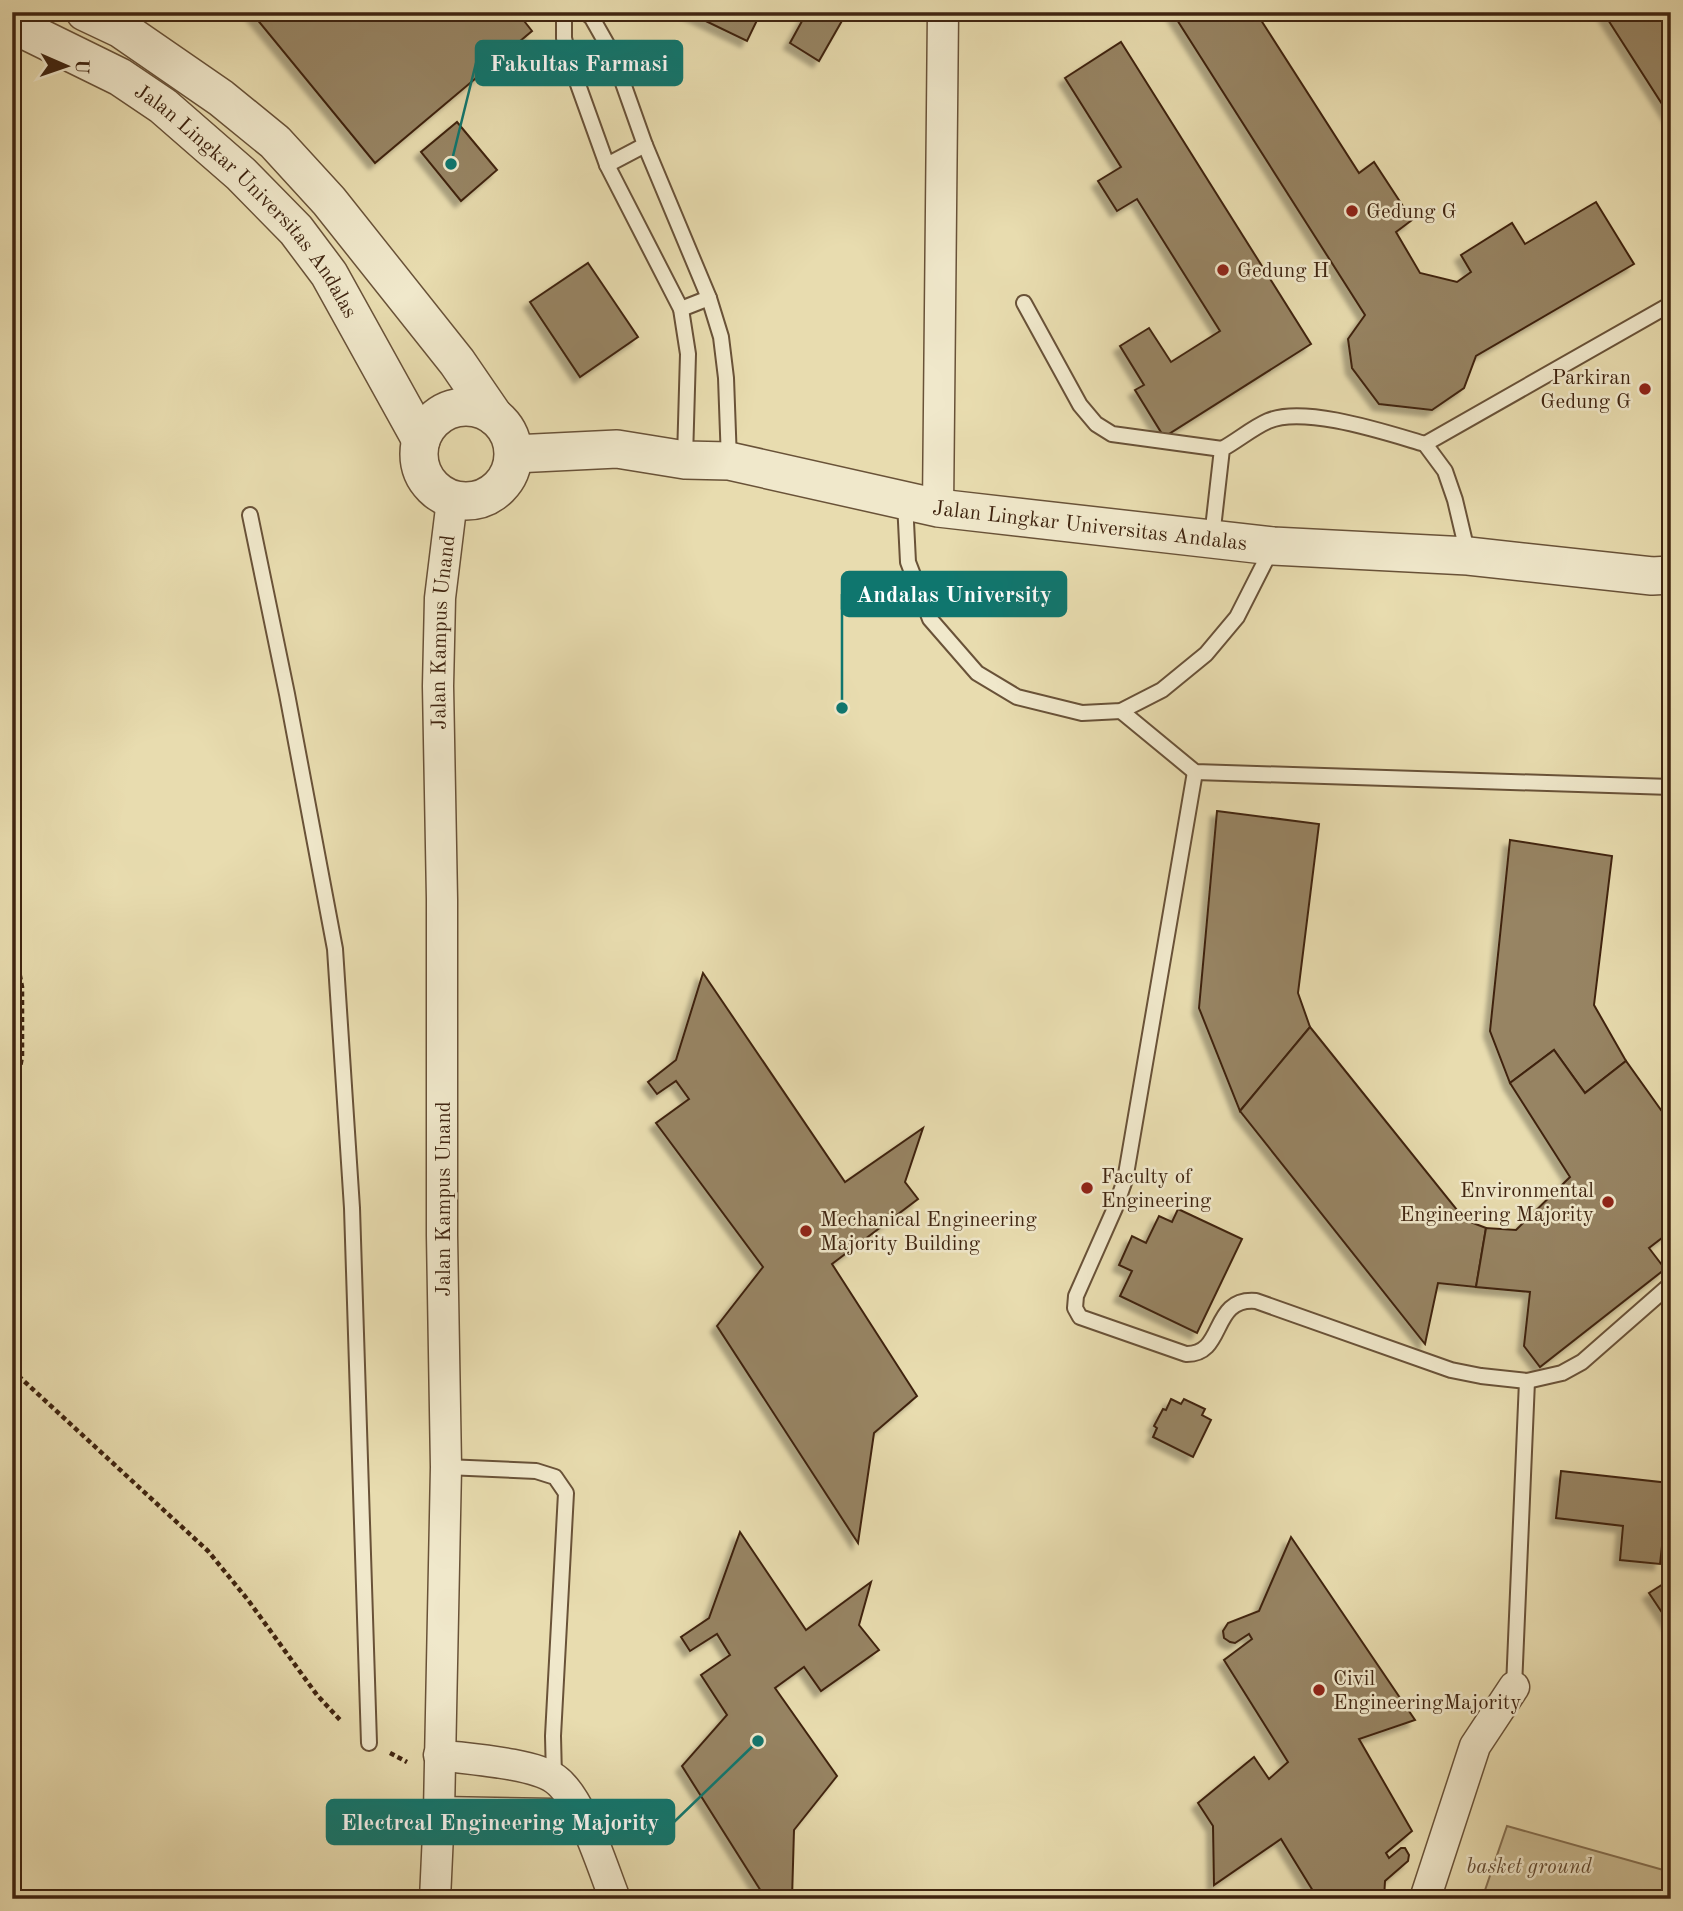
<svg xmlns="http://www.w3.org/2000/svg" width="1683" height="1911" font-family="'Old Standard TT',serif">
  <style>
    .green { fill: #cbbd94; stroke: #857052; stroke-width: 2 }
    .building { fill: #978463; stroke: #3f2410; stroke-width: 2; filter: url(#shadow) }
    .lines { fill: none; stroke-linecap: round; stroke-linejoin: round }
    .service-casing { stroke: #695238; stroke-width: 18 }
    .minor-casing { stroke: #695238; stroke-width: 33 }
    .tertiary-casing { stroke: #695238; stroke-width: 40 }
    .path { stroke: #3f2410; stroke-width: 4.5; stroke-dasharray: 5 3.5; stroke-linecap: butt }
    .service { stroke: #f0e8cb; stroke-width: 14 }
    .minor { stroke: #f0e8cb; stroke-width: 30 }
    .tertiary { stroke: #f0e8cb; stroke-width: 37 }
    .poi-dot { fill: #8f2418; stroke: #f0e8cb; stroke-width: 2.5 }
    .labels { text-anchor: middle; stroke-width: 5; stroke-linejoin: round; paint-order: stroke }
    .street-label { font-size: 21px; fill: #3f2410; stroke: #f0e8cb }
    .poi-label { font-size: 21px; fill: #3f2410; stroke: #f0e8cb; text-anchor: start }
    .park-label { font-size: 21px; font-style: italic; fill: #624a31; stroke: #f0e8cb }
    .leader { fill: none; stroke: #0f766e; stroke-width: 2.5 }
    .callout-dot { fill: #0f766e; stroke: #f0e8cb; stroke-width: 2.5 }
    .callout { fill: #0f766e; stroke: #0f766e; stroke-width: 2.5 }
    .callout-label { font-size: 23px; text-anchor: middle; font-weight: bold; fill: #fff }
  </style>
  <defs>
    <filter id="shadow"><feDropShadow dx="-6" dy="6" stdDeviation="2" flood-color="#0004"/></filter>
  </defs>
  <rect width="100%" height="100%" fill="#e8dcaf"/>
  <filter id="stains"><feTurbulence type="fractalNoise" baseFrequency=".00286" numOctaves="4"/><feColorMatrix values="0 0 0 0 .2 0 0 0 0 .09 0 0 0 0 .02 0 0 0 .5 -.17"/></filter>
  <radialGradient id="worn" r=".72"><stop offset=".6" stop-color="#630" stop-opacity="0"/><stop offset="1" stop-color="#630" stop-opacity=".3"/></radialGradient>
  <polygon class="green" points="1507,1826 1667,1871 1661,1899 1482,1899"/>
  <g class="building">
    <polygon points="251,12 517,12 532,31 375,163"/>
    <polygon points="687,12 761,12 747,41"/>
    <polygon points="807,12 847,12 819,61 790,43"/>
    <polygon points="1172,12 1265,12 1259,17 1359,173 1374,162 1412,220 1396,232 1420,273 1457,282 1471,272 1461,255 1512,223 1525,244 1596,202 1634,264 1476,356 1464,388 1432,410 1379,404 1352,368 1348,339 1365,315"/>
    <polygon points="1603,12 1671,12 1671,118"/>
    <polygon points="1121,42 1311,344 1164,437 1135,390 1144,385 1120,346 1149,328 1171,362 1220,331 1137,199 1117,211 1098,181 1121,167 1065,78"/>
    <polygon points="457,122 497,170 461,201 421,152"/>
    <polygon points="588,263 638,337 580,377 530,302"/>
    <polygon points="1217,811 1319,824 1298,993 1310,1027 1240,1111 1199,1008"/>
    <polygon points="1510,840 1612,856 1594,1005 1626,1061 1585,1093 1554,1050 1510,1083 1490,1031"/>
    <polygon points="703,973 845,1182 923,1128 905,1182 918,1199 832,1264 917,1396 874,1433 858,1543 717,1326 763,1267 656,1123 689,1099 676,1081 657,1094 648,1082 676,1060"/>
    <polygon points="1310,1027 1465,1220 1486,1228 1476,1287 1438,1283 1425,1344 1240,1111"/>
    <polygon points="1554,1050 1585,1093 1626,1061 1671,1124 1671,1231 1649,1248 1665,1269 1540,1367 1524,1346 1530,1292 1476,1287 1486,1228 1516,1230 1570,1177 1510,1083"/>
    <polygon points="1178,1209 1242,1239 1197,1333 1120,1296 1132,1271 1119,1265 1132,1236 1146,1243 1159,1216 1172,1222"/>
    <polygon points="1171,1399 1181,1404 1184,1399 1205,1409 1202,1415 1211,1420 1193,1457 1153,1437 1157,1428 1154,1426 1163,1409 1166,1410"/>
    <polygon points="1561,1471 1669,1483 1660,1564 1620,1560 1623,1526 1556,1518"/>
    <polygon points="740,1532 806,1630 871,1582 859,1625 879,1650 821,1691 804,1667 775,1688 837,1776 794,1830 792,1899 766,1899 682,1766 727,1715 701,1675 730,1655 717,1634 690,1651 681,1637 709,1618"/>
    <polygon points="1291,1537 1415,1720 1359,1739 1412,1831 1386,1853 1389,1858 1401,1848 1405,1848 1409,1855 1408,1861 1385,1881 1384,1899 1318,1899 1281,1839 1214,1885 1213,1826 1198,1803 1254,1757 1269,1779 1288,1762 1224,1660 1252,1639 1249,1634 1235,1643 1230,1642 1224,1638 1223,1631 1228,1623 1259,1611"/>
    <polygon points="1671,1579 1671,1626 1649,1593"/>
  </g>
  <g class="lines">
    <g class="service-casing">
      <g id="service">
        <polyline points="564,12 564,38 571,65 607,165 681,309 688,354 685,458"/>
        <polyline points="585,12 592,18 613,55 645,145 709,298 721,337 726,378 729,461"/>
        <polyline points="607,165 645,145"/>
        <polyline points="1024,303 1080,405 1096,424 1112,434 1222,449"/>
        <polyline points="681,309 709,298"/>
        <polyline points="1425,444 1671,304"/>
        <polyline points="905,502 908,562 930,619 977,673 1017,697 1082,713 1121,711 1162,690 1206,654 1237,617 1272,548"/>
        <polyline points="250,515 287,694 335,949 352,1208 369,1743"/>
        <path d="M1212 537 1222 449C1237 441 1252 428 1268 421 1304 405 1387 433 1425 444L1445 471 1455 500 1468 555"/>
        <polyline points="1121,711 1195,772 1671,787"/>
        <path d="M1195 772 1125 1180 1115 1208 1076 1296 1075 1308 1080 1317 1186 1354C1226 1355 1210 1297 1256 1301L1451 1370 1481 1376 1527 1381 1562 1373 1582 1362 1671 1284"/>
        <polyline points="446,1467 536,1471 555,1477 566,1493 553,1736 554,1778"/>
        <polyline points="1514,1687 1527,1381"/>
      </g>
    </g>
    <g class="minor-casing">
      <g id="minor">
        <polyline points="938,508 943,12"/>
        <path d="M439 1755C467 1759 533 1763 555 1779 582 1798 602 1867 615 1899"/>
        <polyline points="439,1812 553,1814 585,1823"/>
        <path id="s1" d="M435 1899 439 1812 446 1467 442 1235V899L438 686 440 598 452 500"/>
        <polyline points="1425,1899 1475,1746 1514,1687"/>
      </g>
    </g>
    <g class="tertiary-casing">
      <g id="tertiary">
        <polyline points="85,12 121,29 221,98 275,142 329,201 457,362 494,416"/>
        <path id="s2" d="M12 24 120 77 163 106 241 174 296 230 329 274 421 440"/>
        <circle cx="466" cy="454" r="47"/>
        <path id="s3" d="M514 454 617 449 685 460 729 461 938 508 1273 546 1468 556 1652 576 1671 575"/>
      </g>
    </g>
    <g class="path">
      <polyline points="12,933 22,987 22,1057 12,1107"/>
      <polyline points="12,1370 208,1551 248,1600 317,1695 342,1722"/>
      <polyline points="390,1753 407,1762"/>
    </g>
    <use href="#service" class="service"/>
    <use href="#minor" class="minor"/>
    <use href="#tertiary" class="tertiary"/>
  </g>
  <g class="poi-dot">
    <circle cx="1352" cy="211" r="7"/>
    <circle cx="1223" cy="270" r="7"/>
    <circle cx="1645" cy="389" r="7"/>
    <circle cx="1087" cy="1188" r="7"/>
    <circle cx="1608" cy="1202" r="7"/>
    <circle cx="806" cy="1231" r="7"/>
    <circle cx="1319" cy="1690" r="7"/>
  </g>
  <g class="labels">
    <g class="street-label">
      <text dy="7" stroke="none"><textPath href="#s2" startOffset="299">Jalan Lingkar Universitas Andalas</textPath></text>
      <text dy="7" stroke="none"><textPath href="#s3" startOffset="583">Jalan Lingkar Universitas Andalas</textPath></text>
      <text dy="7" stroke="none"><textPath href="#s1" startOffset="1267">Jalan Kampus Unand</textPath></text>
      <text transform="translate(443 1199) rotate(-90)" y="7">Jalan Kampus Unand</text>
    </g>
    <g class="poi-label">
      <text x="1366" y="218">Gedung G</text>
      <text x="1237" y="277">Gedung H</text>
      <text x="1631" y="384" text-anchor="end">Parkiran<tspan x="1631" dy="24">Gedung G</tspan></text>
      <text x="1101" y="1183">Faculty of<tspan x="1101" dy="24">Engineering</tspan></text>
      <text x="1594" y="1197" text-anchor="end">Environmental<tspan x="1594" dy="24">Engineering Majority</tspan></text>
      <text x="820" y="1226">Mechanical Engineering<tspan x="820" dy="24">Majority Building</tspan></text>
      <text x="1333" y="1685">Civil<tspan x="1333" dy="24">EngineeringMajority</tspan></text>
    </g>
    <g class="park-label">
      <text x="1529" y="1873">basket ground</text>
    </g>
  </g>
  <path class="leader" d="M451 164L476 63M842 708L842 594M758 1741L674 1822"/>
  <g class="callout-dot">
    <circle cx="451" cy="164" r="7"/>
    <circle cx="842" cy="708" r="7"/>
    <circle cx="758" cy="1741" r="7"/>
  </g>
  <g class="callout">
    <rect x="476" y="41" width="206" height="44" rx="7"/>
    <rect x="842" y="572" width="224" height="44" rx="7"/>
    <rect x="327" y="1800" width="347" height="44" rx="7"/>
  </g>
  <g class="callout-label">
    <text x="579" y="71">Fakultas Farmasi</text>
    <text x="954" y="602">Andalas University</text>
    <text x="500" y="1830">Electrcal Engineering Majority</text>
  </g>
  <rect width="1683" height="1911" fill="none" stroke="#e8dcaf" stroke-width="42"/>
  <rect x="14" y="14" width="1655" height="1883" fill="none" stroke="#3f2410" stroke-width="3.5"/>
  <rect x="21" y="21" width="1641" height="1869" fill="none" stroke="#3f2410" stroke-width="2"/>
  <g transform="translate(66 66) rotate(92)" stroke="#f0e8cb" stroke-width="5" paint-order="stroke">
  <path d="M0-5L12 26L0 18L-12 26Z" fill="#3f2410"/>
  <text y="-10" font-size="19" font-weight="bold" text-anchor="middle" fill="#3f2410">U</text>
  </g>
  <rect width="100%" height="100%" filter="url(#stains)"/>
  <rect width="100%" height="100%" fill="url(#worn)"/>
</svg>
